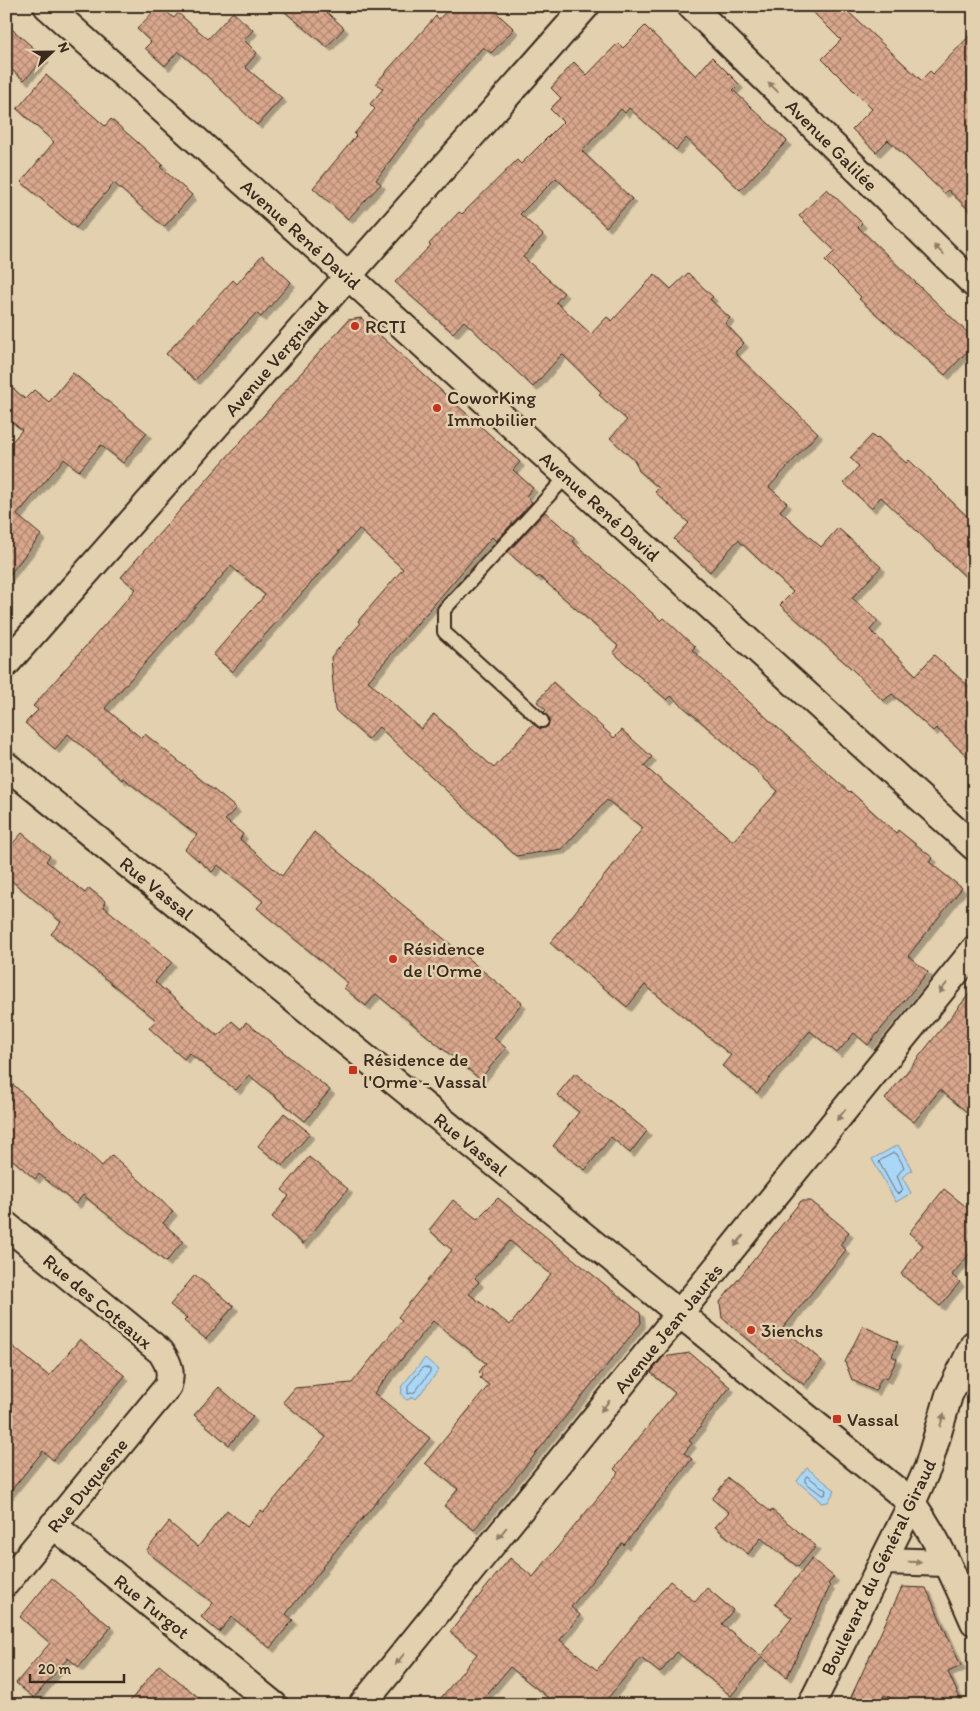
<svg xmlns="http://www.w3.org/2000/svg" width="980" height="1711" font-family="Itim,sans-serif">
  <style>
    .water { fill: #aad7f6; stroke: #7e92a0 }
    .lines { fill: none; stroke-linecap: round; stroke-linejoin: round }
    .shore { stroke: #676f74; stroke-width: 1 }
    .building { fill: url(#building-cross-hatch); stroke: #3b2a1e; fill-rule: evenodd; filter: url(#shadow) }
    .service-casing { stroke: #3b2a1e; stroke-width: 16 }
    .minor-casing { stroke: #3b2a1e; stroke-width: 30 }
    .service { stroke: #e2d0ae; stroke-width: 12 }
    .minor { stroke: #e2d0ae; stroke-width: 26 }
    .oneway { fill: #8e7d66 }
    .poi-dot { fill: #c8321e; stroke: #e2d0ae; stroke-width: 2 }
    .labels { text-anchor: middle; stroke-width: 5; stroke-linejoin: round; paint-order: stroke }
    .street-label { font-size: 19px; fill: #3b2a1e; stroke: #e2d0ae }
    .poi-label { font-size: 19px; fill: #3b2a1e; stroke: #e2d0ae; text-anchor: start }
  </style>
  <defs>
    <pattern id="building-cross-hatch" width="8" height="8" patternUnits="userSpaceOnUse" patternTransform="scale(1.25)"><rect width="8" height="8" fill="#d9a78c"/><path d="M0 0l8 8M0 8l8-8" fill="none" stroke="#b18872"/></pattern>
    <filter id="shadow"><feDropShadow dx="4.5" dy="4.5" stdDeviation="0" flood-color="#0004"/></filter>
  </defs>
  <rect width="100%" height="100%" fill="#e2d0ae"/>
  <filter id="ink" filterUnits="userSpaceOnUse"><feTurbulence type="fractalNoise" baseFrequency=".02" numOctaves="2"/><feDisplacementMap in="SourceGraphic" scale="10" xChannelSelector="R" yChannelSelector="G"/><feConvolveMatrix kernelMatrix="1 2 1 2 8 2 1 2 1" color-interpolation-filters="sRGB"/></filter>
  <g filter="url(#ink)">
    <g class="water">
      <polygon points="898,1145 912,1170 902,1177 911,1193 896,1202 872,1159"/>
      <path d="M425 1358 439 1370 416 1399 414 1397 407 1400C402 1397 401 1394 402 1388L401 1387Z"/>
      <polygon points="807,1468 835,1490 828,1502 821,1503 819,1500 797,1481"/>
    </g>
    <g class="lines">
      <g class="shore">
        <polygon points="894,1153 897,1154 904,1167 897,1176 903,1190 899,1194 896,1193 879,1162 881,1160"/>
        <polygon points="424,1367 430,1369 430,1372 415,1392 408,1394 408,1386"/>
        <polygon points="807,1476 826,1490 825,1495 822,1495 805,1482 805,1479"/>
      </g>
    </g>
    <g class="building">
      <polygon points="159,6 174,18 178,13 208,39 233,12 253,30 244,40 257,53 245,67 282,98 257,125 205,74 178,51 165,66 145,48 151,42 137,29"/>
      <polygon points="278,6 320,6 344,28 327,47"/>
      <polygon points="451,6 489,6 514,29 491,53 483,47 420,118 421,119 376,180 381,184 348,219 313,188 356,136 354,134 375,109 370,104 383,89 376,83 436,16 439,19"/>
      <polygon points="807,6 842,6 921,80 930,71 933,74 974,31 974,215 948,190 944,193 888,140 876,152 852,129 872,109 822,59 841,40"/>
      <polygon points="6,24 45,58 24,80 6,65"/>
      <polygon points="645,26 696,76 712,57 739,84 733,90 787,141 740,190 686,138 676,150 629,108 625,113 621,109 582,151 632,199 606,227 556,178 520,214 543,235 523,257 564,293 556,302 591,334 607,317 612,321 655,274 671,289 688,273 713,297 710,299 730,318 725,323 744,343 735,352 737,355 818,433 769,487 787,503 780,511 821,547 838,528 881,567 852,598 878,621 870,630 916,675 934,655 974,691 974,762 936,728 933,731 892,694 883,701 851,668 780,605 793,592 738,540 710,572 674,539 689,523 655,492 659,488 639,471 635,461 610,438 627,420 599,395 602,393 562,354 533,387 464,321 453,333 395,282 431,245 429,244 459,212 462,214 517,160 521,164 563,122 550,109 561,98 551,88 574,62 587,75 618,43 623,48"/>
      <polygon points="46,75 105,126 111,119 163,165 160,167 192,195 164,227 114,183 76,228 21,182 54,142 17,109"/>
      <polygon points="827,189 862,223 858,227 974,339 974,344 945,375 859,299 861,297 825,261 835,251 799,216"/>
      <polygon points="262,255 291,282 261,317 256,313 195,380 166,354 233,280 237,284"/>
      <polygon points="361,318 520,462 513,470 533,488 526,496 532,502 496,541 492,537 368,681 421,729 434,714 494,768 533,724 541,729 548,726 550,719 544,712 546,710 537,702 553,682 614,738 622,730 652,757 644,766 733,841 778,791 758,773 759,772 671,696 667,700 640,677 613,652 618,646 539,576 537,578 508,552 545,512 575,538 572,541 661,621 664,618 695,647 692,650 812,759 849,792 850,791 896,833 898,830 933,858 929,862 962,888 908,956 928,972 868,1045 854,1033 837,1053 810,1031 757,1093 722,1066 731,1055 645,985 627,1007 550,943 643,828 607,800 562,849 516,856 379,727 368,739 335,710 331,657 360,624 358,621 403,569 359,529 232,672 213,655 265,595 231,566 105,708 141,738 145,734 236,808 225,820 243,834 240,839 282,876 314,832 522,1003 494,1038 506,1048 480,1079 376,994 366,1006 344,988 348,983 257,908 263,901 218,865 212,872 185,849 197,835 123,778 122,780 68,734 55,749 25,723 38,710 33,706 136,589 121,577 348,320"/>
      <polygon points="73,373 147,433 123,463 101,445 79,471 64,459 17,515 41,535 6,579 6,449 22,430 6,417 6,382 25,399 34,390 49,402"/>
      <polygon points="872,435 876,439 878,437 906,463 909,460 974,523 974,585 881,497 871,508 844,483 859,466 850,458"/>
      <polygon points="22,833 50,856 46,861 85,893 89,888 105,901 104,907 172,962 155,982 218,1036 232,1021 241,1029 246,1022 330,1090 305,1121 249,1075 236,1090 189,1053 184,1059 149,1028 156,1020 51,934 61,922 6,876 6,851"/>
      <polygon points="974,988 974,1118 940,1090 914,1122 885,1099"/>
      <polygon points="575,1073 647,1131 630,1153 611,1137 585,1170 553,1146 579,1112 557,1095"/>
      <polygon points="6,1078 102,1166 112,1155 173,1211 163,1223 183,1241 166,1262 83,1195 76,1204 39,1174 35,1179 6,1154"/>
      <polygon points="284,1113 310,1133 283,1166 258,1146"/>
      <polygon points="309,1157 348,1189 303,1244 272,1217 289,1196 282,1190"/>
      <polygon points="944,1189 974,1213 974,1248 952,1275 960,1282 940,1306 901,1274 923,1245 909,1233"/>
      <path d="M498 1198 640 1313 641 1323 474 1530 444 1506 458 1489 425 1463 489 1385 480 1378 482 1375 479 1372 486 1363 433 1321 374 1393 430 1438 322 1567 323 1568 286 1614 293 1620 270 1648 232 1617 219 1632 201 1617 213 1603 146 1551 169 1522 198 1547 227 1510 247 1527 261 1510 264 1512 326 1437 283 1402 295 1388 352 1383 402 1320 398 1317 452 1250 429 1230 453 1200 477 1219ZM510 1241 551 1274 510 1325 469 1294 479 1282 475 1278Z"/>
      <polygon points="801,1201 811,1201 849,1232 840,1245 846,1250 783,1328 822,1361 804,1385 722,1318 720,1302"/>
      <polygon points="195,1275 234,1306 206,1339 184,1321 187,1318 170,1305"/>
      <polygon points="863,1326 898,1342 892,1356 897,1359 887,1379 882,1377 875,1391 852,1380 845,1362"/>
      <polygon points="80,1339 125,1376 53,1460 43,1451 6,1497 6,1341 49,1376"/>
      <polygon points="690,1353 730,1387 700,1425 701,1426 689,1441 692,1443 684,1453 692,1459 624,1545 622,1543 571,1607 580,1615 560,1640 597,1670 670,1581 695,1602 707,1588 733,1610 722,1624 761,1656 792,1618 775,1604 812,1559 834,1577 828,1584 830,1586 787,1677 762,1657 731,1696 677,1652 660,1673 641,1658 602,1705 557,1705 510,1667 478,1705 435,1705 477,1654 450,1632 510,1558 533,1577 618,1473 614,1469 675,1393 651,1373 663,1357"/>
      <polygon points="219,1387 253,1417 229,1445 194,1415"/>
      <polygon points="728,1478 771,1512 772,1510 816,1546 798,1567 761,1538 748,1554 715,1527 729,1512 712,1499"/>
      <polygon points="52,1578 111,1627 79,1667 68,1658 34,1698 16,1683 50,1643 20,1617"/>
      <polygon points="902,1587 926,1588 961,1666 948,1672 963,1705 908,1705 884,1695 880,1705 870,1705 851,1697"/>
      <polygon points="159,1665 208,1705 127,1705"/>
    </g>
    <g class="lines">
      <g class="service-casing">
        <polyline id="service" points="542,721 444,632 444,610 567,476"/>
      </g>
      <g class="minor-casing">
        <g id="minor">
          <polyline points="47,6 348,276 974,847"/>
          <polyline points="691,6 974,284"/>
          <polyline points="6,664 586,6"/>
          <path d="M6 765 912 1503C938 1539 956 1581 974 1622"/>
          <path d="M6 1225 161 1352C169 1364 172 1372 168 1386L6 1583"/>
          <polyline points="53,1525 274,1705"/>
          <polyline points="883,1561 947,1563"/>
          <polyline points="362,1705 974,950"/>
          <polyline points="811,1705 912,1503 928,1467 949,1395 974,1344"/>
        </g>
      </g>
      <use href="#service" class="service"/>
      <use href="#minor" class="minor"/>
    </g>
    <defs><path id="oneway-solid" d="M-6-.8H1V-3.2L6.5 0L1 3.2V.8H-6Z" transform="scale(1.25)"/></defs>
    <g class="oneway">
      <use href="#oneway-solid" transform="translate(773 87) rotate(-135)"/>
      <use href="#oneway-solid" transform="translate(939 250) rotate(-135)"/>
      <use href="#oneway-solid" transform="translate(943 988) rotate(129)"/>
      <use href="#oneway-solid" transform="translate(841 1115) rotate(129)"/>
      <use href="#oneway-solid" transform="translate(739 1241) rotate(129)"/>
      <use href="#oneway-solid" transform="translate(605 1406) rotate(129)"/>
      <use href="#oneway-solid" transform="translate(942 1420) rotate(-74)"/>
      <use href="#oneway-solid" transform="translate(502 1533) rotate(129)"/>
      <use href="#oneway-solid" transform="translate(915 1562) rotate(2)"/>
      <use href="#oneway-solid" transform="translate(400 1659) rotate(129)"/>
    </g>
  </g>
  <g class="poi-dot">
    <circle cx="355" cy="326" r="5"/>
    <circle cx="437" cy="408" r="5"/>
    <circle cx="393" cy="959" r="5"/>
    <rect x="348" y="1065" width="10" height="10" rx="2.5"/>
    <circle cx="751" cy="1330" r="5"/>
    <rect x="832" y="1414" width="10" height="10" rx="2.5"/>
  </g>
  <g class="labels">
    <g class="street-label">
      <text transform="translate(832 145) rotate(45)" y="7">Avenue Galilée</text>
      <text transform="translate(301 234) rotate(42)" y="7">Avenue René David</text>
      <text transform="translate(276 358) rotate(-49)" y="7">Avenue Vergniaud</text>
      <text transform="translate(600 506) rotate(42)" y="7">Avenue René David</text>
      <text transform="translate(157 888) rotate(39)" y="7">Rue Vassal</text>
      <text transform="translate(471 1144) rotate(39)" y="7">Rue Vassal</text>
      <text transform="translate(98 1301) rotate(40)" y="7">Rue des Coteaux</text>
      <text transform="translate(668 1328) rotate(-51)" y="7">Avenue Jean Jaurès</text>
      <text transform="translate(87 1485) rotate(-51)" y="7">Rue Duquesne</text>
      <text transform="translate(878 1567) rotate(-64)" y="7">Boulevard du Général Giraud</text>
      <text transform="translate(152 1606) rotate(39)" y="7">Rue Turgot</text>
    </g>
    <g class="poi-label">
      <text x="365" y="333">RCTI</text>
      <text x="447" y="404">CoworKing<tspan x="447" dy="22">Immobilier</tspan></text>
      <text x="403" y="955">Résidence<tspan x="403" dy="22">de l'Orme</tspan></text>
      <text x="363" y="1066">Résidence de<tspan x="363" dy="22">l'Orme - Vassal</tspan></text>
      <text x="761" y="1337">3ienchs</text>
      <text x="847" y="1426">Vassal</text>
    </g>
  </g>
  <rect width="980" height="1711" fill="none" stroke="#e2d0ae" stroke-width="25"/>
  <rect x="12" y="12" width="955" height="1686" fill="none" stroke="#3b2a1e" stroke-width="2" filter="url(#ink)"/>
  <g transform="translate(52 52) rotate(68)" stroke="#e2d0ae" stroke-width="4" paint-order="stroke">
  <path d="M0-4L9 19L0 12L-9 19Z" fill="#3b2a1e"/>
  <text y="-8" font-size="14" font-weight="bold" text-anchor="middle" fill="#3b2a1e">N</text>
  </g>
  <path d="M30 1674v8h94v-8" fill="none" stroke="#3b2a1e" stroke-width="2.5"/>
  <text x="38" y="1674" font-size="15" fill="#3b2a1e" stroke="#e2d0ae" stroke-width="4" paint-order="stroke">20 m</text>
</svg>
